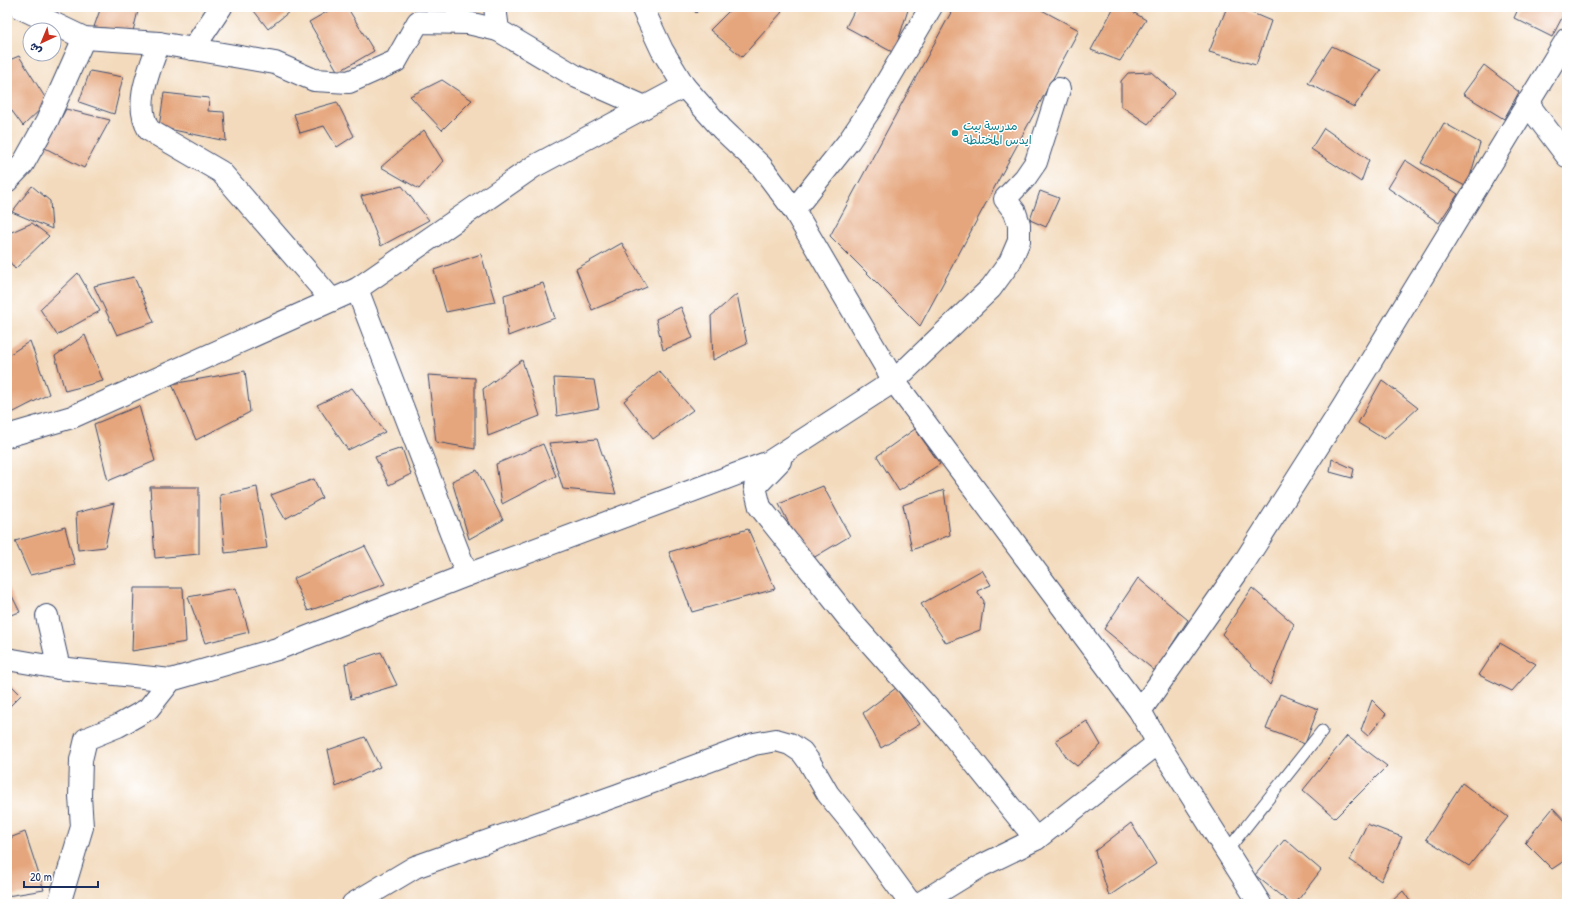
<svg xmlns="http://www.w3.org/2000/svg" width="1574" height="911" font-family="'Patrick Hand','Playpen Sans Arabic',sans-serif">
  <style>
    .building { fill: #e5a67d }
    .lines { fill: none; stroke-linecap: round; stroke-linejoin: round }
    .lane-casing { stroke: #3b496c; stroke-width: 13 }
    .street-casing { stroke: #3b496c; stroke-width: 24 }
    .lane { stroke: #fff; stroke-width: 11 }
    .street { stroke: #fff; stroke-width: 22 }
    .culture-dot { fill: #0f9aa8; stroke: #fff; stroke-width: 1.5 }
    .labels { text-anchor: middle; stroke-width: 3; stroke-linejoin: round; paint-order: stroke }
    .culture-label { font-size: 12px; fill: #0d838f; stroke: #fff; text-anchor: start }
  </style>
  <rect width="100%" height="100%" fill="#fff"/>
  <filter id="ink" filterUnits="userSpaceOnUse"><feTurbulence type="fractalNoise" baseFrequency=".025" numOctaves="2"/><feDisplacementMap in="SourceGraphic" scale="8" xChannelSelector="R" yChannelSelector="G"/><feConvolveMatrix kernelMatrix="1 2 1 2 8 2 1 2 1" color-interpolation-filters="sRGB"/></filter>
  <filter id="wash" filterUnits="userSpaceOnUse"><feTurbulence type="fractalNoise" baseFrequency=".012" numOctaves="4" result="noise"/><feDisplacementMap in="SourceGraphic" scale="16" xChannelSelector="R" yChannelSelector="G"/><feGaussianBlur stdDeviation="0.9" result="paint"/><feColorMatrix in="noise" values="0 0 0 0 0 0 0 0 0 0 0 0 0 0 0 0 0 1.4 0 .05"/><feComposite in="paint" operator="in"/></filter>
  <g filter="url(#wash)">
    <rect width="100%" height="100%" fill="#f3dabc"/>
    <g id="blocks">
      <g class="building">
        <polygon points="48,7 59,7 55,12"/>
        <polygon points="101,7 139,7 133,31 94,27"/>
        <polygon points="251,7 295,7 268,29"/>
        <polygon points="335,7 347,7 374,51 338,72 309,22"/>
        <polygon points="691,7 701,7 696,13"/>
        <polygon points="733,7 776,7 782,12 742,57 710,30"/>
        <polygon points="856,7 909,7 894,53 846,27"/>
        <polygon points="954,7 1036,7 1079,30 920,326 830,236"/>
        <polygon points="1114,7 1125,7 1146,20 1120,61 1091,50"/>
        <polygon points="1227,7 1238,7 1271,21 1256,65 1209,52"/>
        <polygon points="1519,7 1567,7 1567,8 1552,37 1514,18"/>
        <polygon points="1332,46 1381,70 1354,107 1308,83"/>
        <polygon points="19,56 48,102 23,126 12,111 7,111 7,61"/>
        <polygon points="1484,65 1519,92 1504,119 1463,94"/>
        <polygon points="90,71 123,77 114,114 79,102"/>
        <polygon points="1151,72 1175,93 1148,124 1121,106 1121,81 1128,73"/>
        <polygon points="442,80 472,100 442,130 410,96"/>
        <polygon points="164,93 209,98 208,111 224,112 226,141 159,127"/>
        <polygon points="337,102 354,136 337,147 324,126 300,133 294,114"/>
        <polygon points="66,109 110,120 84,168 45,148"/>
        <polygon points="1444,123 1480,143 1467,187 1421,163"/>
        <polygon points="1324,128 1369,160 1361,182 1311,149"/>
        <polygon points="424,130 443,161 419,189 381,167"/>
        <polygon points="1405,160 1458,194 1439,223 1388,188"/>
        <polygon points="32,186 50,201 52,229 12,212"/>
        <polygon points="402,186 429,220 381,246 361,196"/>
        <polygon points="1040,191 1059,198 1046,227 1030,220"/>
        <polygon points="32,223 49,236 15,269 7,258 7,234"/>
        <polygon points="622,243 647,287 592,310 576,269"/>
        <polygon points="481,254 495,302 446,312 434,270"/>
        <polygon points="78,273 100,311 57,335 40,309"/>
        <polygon points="134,277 154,322 117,335 94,286"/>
        <polygon points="543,283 555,318 508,336 504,295"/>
        <polygon points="737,294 747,344 713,360 711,316"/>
        <polygon points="681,307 693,338 663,350 656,319"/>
        <polygon points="85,335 103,381 65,391 55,356"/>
        <polygon points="30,341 49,394 10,414 7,406 7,356"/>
        <polygon points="522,360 540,416 488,436 483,389"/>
        <polygon points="245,371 250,412 196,440 172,384"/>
        <polygon points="659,371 693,410 653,439 624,401"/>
        <polygon points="428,375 475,378 475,449 436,442"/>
        <polygon points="554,378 594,380 599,408 557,416"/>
        <polygon points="1382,380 1418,408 1384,439 1358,423"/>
        <polygon points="352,388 385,432 348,450 317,405"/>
        <polygon points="139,406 155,461 108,481 94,424"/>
        <polygon points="915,429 940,464 899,491 877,456"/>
        <polygon points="597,439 616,494 563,489 549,443"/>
        <polygon points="543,444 556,476 502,504 496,464"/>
        <polygon points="402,448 411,474 389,485 375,457"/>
        <polygon points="1332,459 1354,469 1352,478 1330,472"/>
        <polygon points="477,470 503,520 469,539 452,481"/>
        <polygon points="314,479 322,498 285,519 271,495"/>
        <polygon points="823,486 850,536 808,561 779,504"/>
        <polygon points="150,487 199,487 199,554 155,558"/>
        <polygon points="257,487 267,548 225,553 220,495"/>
        <polygon points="944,490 950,535 912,550 903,505"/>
        <polygon points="114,503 105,547 78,550 76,513"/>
        <polygon points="65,527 75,565 30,575 15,541"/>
        <polygon points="748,529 775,589 692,612 669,552"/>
        <polygon points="365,546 385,584 308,611 293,579"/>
        <polygon points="982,570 991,585 977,591 984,601 980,630 946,643 921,604"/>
        <polygon points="1138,578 1188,620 1155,671 1104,629"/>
        <polygon points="7,586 20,612 7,616"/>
        <polygon points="134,588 183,588 186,642 132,651"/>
        <polygon points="236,588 249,632 205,643 188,597"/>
        <polygon points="1252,588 1294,624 1270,685 1222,634"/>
        <polygon points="1500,643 1536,664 1512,691 1479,675"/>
        <polygon points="381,652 397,685 351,699 345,664"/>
        <polygon points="7,681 21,695 7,709"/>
        <polygon points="896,688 920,724 881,748 863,713"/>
        <polygon points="1280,694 1318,709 1305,744 1266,729"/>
        <polygon points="1372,700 1386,714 1368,736 1361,730"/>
        <polygon points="1087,721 1101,745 1077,766 1067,758 1056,740"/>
        <polygon points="1347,736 1387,766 1335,818 1303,790"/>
        <polygon points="365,737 380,767 336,787 328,750"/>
        <polygon points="1462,783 1508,817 1469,866 1426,839"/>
        <polygon points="1553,808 1567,823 1567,859 1552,869 1525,842"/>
        <polygon points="1131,823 1156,864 1109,896 1095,851"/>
        <polygon points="1367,824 1402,837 1381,881 1350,860"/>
        <polygon points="25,832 44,890 7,896 7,839"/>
        <polygon points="1285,839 1321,870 1295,904 1291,904 1255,875"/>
        <polygon points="1403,891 1412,904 1391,904 1391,902"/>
      </g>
    </g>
  </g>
  <g filter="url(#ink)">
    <use href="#blocks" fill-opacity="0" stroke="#3b496c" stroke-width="1"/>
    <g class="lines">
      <g class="lane-casing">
        <polyline id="lane" points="1226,852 1322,731"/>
      </g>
      <g class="street-casing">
        <g id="street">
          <polyline points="19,7 84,38 159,43 275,63 314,80 349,82 396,61 418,22 468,23 498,30"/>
          <polyline points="495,7 498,30 577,77 645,107"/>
          <polyline points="642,7 662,50 684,86"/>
          <path d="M159 43C150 69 133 104 149 130L221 172 332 300"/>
          <polyline points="193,49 221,7"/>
          <polyline points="1527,103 1567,156"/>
          <polyline points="7,181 23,164 47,121 84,38"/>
          <polyline points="794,210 849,141 872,107 931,7"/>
          <polyline points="357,289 467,575"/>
          <polyline points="7,436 72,417 357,289 533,167 684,86 722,129 761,166 794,210 894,381 1140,711 1158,743 1260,904"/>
          <polyline points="780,461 755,487 760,507 849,619 948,730 1036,839"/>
          <polyline points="47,616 59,668"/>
          <polyline points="7,659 59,668 171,680"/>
          <polyline points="1140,711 1245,561 1343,407 1567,39"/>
          <polyline points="59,904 82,827 80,796 81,760 86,739 118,726 148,709 171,680 277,649 467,575 769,462 894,381 991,288 1010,262 1019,241 1019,224 1015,212 1005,199 1025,178 1036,162 1059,89"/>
          <polyline points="353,904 415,867 618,795 754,744 776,740 790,744 802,752 810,763 828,794 851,822 911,904"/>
          <polyline points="919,904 981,866 1036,839 1158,743"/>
        </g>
      </g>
      <use href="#lane" class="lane"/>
      <use href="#street" class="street"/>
    </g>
  </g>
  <circle class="culture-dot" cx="955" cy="133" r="4"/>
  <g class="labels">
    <g class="culture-label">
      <text x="963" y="130">مدرسة بيت<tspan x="963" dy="14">ايدس المختلطة</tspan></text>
    </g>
  </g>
  <rect width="1574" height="911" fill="none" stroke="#fff" stroke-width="24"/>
  <g transform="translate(42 42) rotate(224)"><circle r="19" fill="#ffffff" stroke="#a4acbf"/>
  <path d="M0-3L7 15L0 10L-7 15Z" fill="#c8321e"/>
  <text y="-6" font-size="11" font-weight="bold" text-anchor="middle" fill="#1b2f5e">ش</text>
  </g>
  <path d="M24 881v6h74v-6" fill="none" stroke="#1b2f5e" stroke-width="2"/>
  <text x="30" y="881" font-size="12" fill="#1b2f5e" stroke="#ffffff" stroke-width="3" paint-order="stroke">20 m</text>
</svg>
